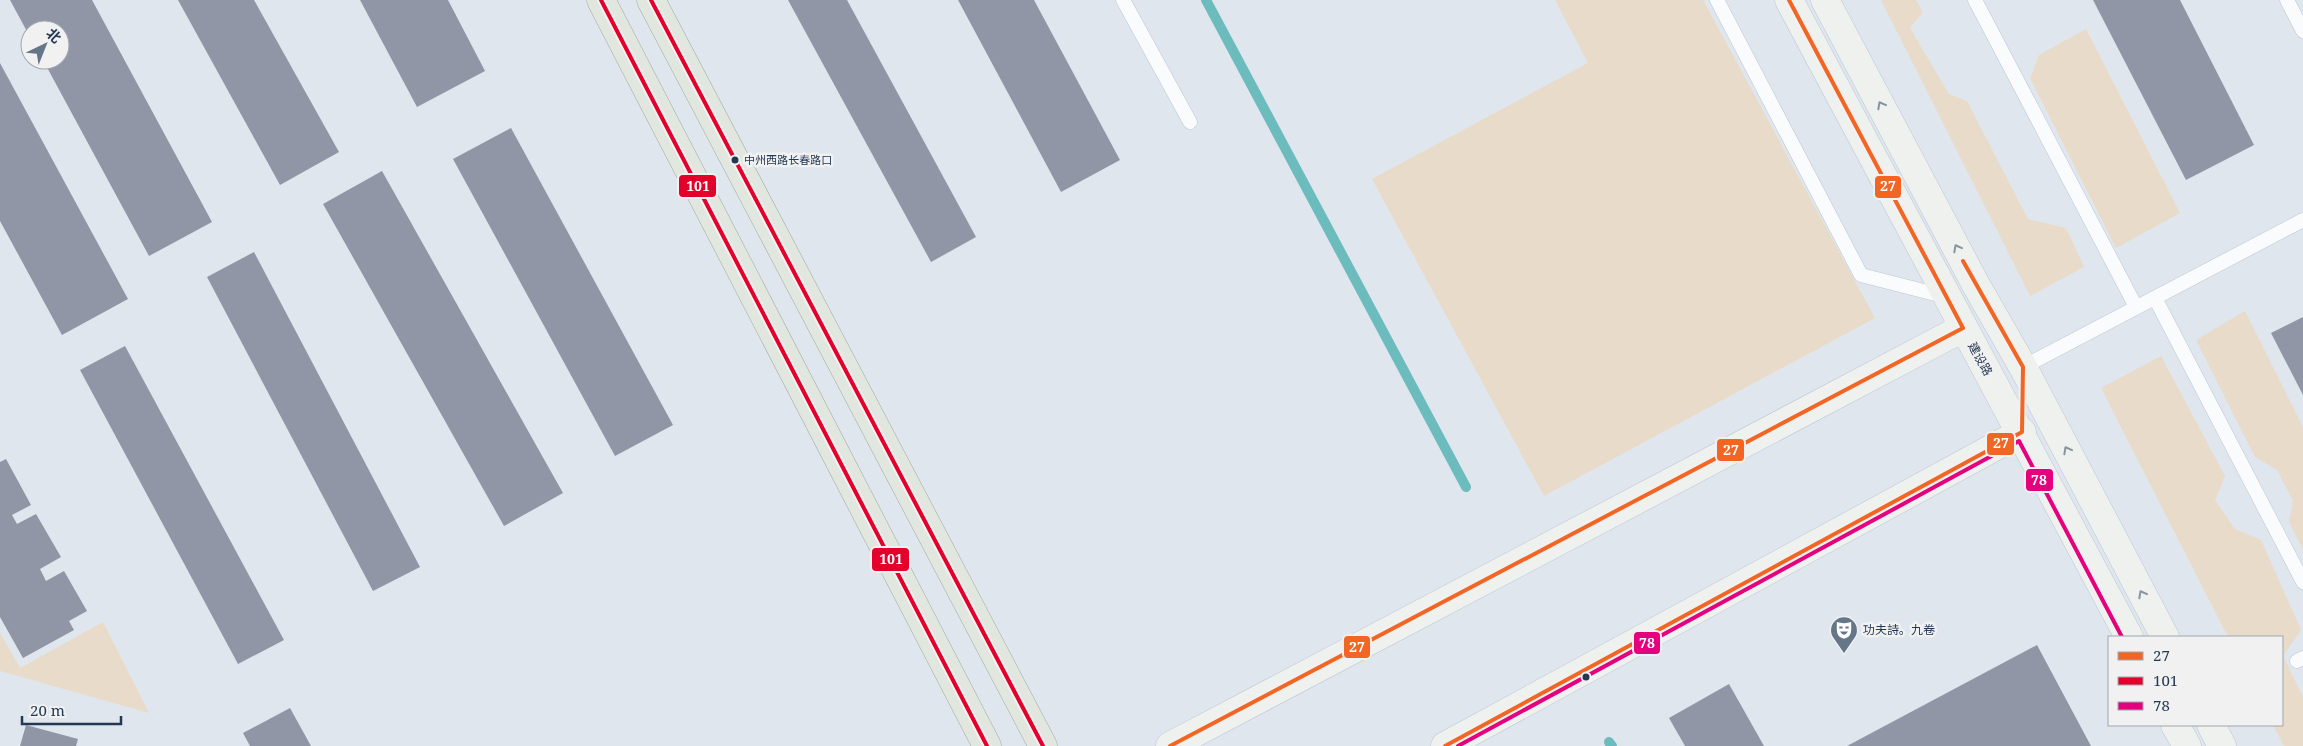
<svg xmlns="http://www.w3.org/2000/svg" width="2303" height="746" font-family="'Noto Serif','Noto Sans SC',serif">
  <style>
    .green { fill: #e8dbc9 }
    .lines { fill: none; stroke-linecap: round; stroke-linejoin: round }
    .stream { stroke: #6dbcbd; stroke-width: 10 }
    .building { fill: #9196a6 }
    .lane-casing { stroke: #bac6d6; stroke-width: 15 }
    .secondary-casing { stroke: #bac6d6; stroke-width: 29 }
    .primary-casing { stroke: #9eaba0; stroke-width: 29 }
    .lane { stroke: #fafbfc; stroke-width: 14 }
    .secondary { stroke: #eef1ed; stroke-width: 28 }
    .primary { stroke: #e1e7df; stroke-width: 28 }
    .bus-1-casing { stroke: #f1f1f1; stroke-width: 8 }
    .bus-2-casing { stroke: #f1f1f1; stroke-width: 8 }
    .bus-3-casing { stroke: #f1f1f1; stroke-width: 8 }
    .bus-1 { stroke: #f26522; stroke-width: 4 }
    .bus-2 { stroke: #e4002b; stroke-width: 4 }
    .bus-3 { stroke: #e5007d; stroke-width: 4 }
    .oneway { stroke: #8895a0 }
    .bus-dot { fill: #233953; stroke: #f1f1f1; stroke-width: 2 }
    .labels { text-anchor: middle; stroke-width: 5; stroke-linejoin: round; paint-order: stroke }
    .bus-label { font-size: 11px; fill: #233953; stroke: #f1f1f1; text-anchor: start }
    .street-label { font-size: 12px; fill: #233953; stroke: #f1f1f1 }
    .poi-label { font-size: 12px; fill: #233953; stroke: #f1f1f1; text-anchor: start }
    .line-badge { stroke: #f1f1f1; stroke-width: 2 }
    .badge-label { font-size: 14px; text-anchor: middle; font-weight: bold; fill: #fff }
  </style>
  <rect width="100%" height="100%" fill="#e0e6ed"/>
  <g class="green">
    <polygon points="1555,0 1703,0 1875,318 1544,496 1372,179 1588,63"/>
    <polygon points="1881,0 1916,0 1923,12 1910,28 1949,94 1967,101 2028,219 2066,228 2084,267 2030,296"/>
    <polygon points="2086,29 2180,213 2116,248 2030,78 2039,55"/>
    <polygon points="2245,311 2303,427 2303,549 2289,522 2293,501 2277,470 2255,457 2196,340"/>
    <polygon points="2161,356 2225,476 2215,500 2235,529 2261,540 2301,630 2283,656 2303,697 2303,746 2284,746 2273,725 2282,725 2282,637 2228,637 2101,388"/>
    <polygon points="103,622 149,713 0,671 0,633 20,668"/>
  </g>
  <g class="lines">
    <g class="stream">
      <polyline points="1206,0 1466,487"/>
      <polyline points="1609,742 1612,746"/>
    </g>
  </g>
  <g class="building">
    <polygon points="10,0 92,0 212,222 149,256 43,60 60,60 60,30 30,30 30,37"/>
    <polygon points="178,0 254,0 339,152 280,185"/>
    <polygon points="360,0 448,0 485,71 417,107"/>
    <polygon points="788,0 847,0 976,237 931,262"/>
    <polygon points="958,0 1034,0 1120,160 1061,192"/>
    <polygon points="2093,0 2180,0 2254,145 2186,180"/>
    <polygon points="0,63 128,299 62,335 0,221"/>
    <polygon points="511,128 673,425 615,456 453,159"/>
    <polygon points="382,171 563,493 504,526 323,204"/>
    <polygon points="254,252 420,567 373,591 207,277"/>
    <polygon points="2303,317 2303,395 2271,333"/>
    <polygon points="125,346 284,640 238,664 80,370"/>
    <polygon points="6,459 31,505 12,515 17,524 36,514 61,557 40,569 46,581 64,571 87,611 69,621 74,630 23,658 0,617 0,462"/>
    <polygon points="2037,645 2091,746 1847,746"/>
    <polygon points="1729,684 1764,746 1685,746 1669,718"/>
    <polygon points="290,708 311,746 250,746 243,733"/>
    <polygon points="26,725 78,739 76,746 20,746"/>
  </g>
  <g class="lines">
    <g class="lane-casing">
      <g id="lane">
        <polyline points="1123,0 1190,122"/>
        <polyline points="1717,0 1861,275 1947,297"/>
        <polyline points="1975,0 2136,307"/>
        <polyline points="2287,0 2303,31"/>
        <polyline points="2155,298 2303,582"/>
        <polyline points="2023,367 2303,220"/>
        <polyline points="2297,661 2303,658"/>
      </g>
    </g>
    <g class="secondary-casing">
      <g id="secondary">
        <polyline points="1789,0 2129,637"/>
        <polyline points="1825,0 1976,285 2023,367 2165,637"/>
        <polyline points="2175,725 2187,746"/>
        <polyline points="2211,725 2222,746"/>
        <polyline points="1170,746 1963,328"/>
        <polyline points="1445,746 2022,432"/>
      </g>
    </g>
    <g class="primary-casing">
      <g id="primary">
        <polyline points="601,0 987,746"/>
        <polyline points="651,0 1043,746"/>
      </g>
    </g>
    <use href="#lane" class="lane"/>
    <use href="#secondary" class="secondary"/>
    <use href="#primary" class="primary"/>
    <g class="bus-1-casing">
      <g id="bus-1">
        <polyline points="1170,746 1963,328 1789,0"/>
        <polyline points="1445,746 2022,432 2023,367 1963,261"/>
      </g>
    </g>
    <g class="bus-2-casing">
      <g id="bus-2">
        <polyline points="601,0 987,746"/>
        <polyline points="651,0 1043,746"/>
      </g>
    </g>
    <g class="bus-3-casing">
      <polyline id="bus-3" points="1458,746 2019,441 2122,637"/>
    </g>
    <use href="#bus-1" class="bus-1"/>
    <use href="#bus-2" class="bus-2"/>
    <use href="#bus-3" class="bus-3"/>
  </g>
  <defs><path id="oneway-chevron" d="M-2-3.5L2.5 0L-2 3.5" fill="none" stroke-width="1.6" stroke-linecap="round" stroke-linejoin="round" transform="scale(1.25)"/></defs>
  <g class="oneway">
    <use href="#oneway-chevron" transform="translate(1881 105) rotate(-118)"/>
    <use href="#oneway-chevron" transform="translate(1957 248) rotate(-118)"/>
    <use href="#oneway-chevron" transform="translate(2067 450) rotate(-118)"/>
    <use href="#oneway-chevron" transform="translate(2142 594) rotate(-118)"/>
  </g>
  <defs>
    <g id="theatre-pin" transform="scale(1.4375)"><path d="M0 17L-7.5 6A9.5 9.5 0 1 1 7.5 6Z" fill="#657689" stroke="#f1f1f1"/><path d="M-5-5.5Q0-4 5-5.5V0Q5 5 0 6Q-5 5-5 0ZM-3.3-2.5H-1v1.5H-3.3ZM1-2.5H3.3v1.5H1ZM-2.8 1Q0 5.5 2.8 1Z" fill="#fff"/></g>
  </defs>
  <g fill-rule="evenodd">
    <use href="#theatre-pin" x="1844" y="630"/>
  </g>
  <g class="bus-dot">
    <circle cx="735" cy="160" r="4.5"/>
    <circle cx="1586" cy="677" r="4.5"/>
  </g>
  <g class="labels">
    <g class="bus-label">
      <text x="744" y="164">中州西路长春路口</text>
    </g>
    <g class="street-label">
      <text transform="translate(1980 359) rotate(61)" y="4">建设路</text>
    </g>
    <g class="poi-label">
      <text x="1863" y="634">功夫詩。九卷</text>
    </g>
  </g>
  <g class="line-badge">
    <rect x="678" y="174" width="39" height="24" rx="5" fill="#e4002b"/>
    <rect x="1874" y="175" width="28" height="24" rx="5" fill="#f26522"/>
    <rect x="1986" y="432" width="29" height="24" rx="5" fill="#f26522"/>
    <rect x="1716" y="438" width="29" height="24" rx="5" fill="#f26522"/>
    <rect x="2025" y="468" width="29" height="24" rx="5" fill="#e5007d"/>
    <rect x="871" y="547" width="39" height="25" rx="5" fill="#e4002b"/>
    <rect x="1633" y="631" width="28" height="24" rx="5" fill="#e5007d"/>
    <rect x="1343" y="635" width="28" height="24" rx="5" fill="#f26522"/>
  </g>
  <g class="badge-label">
    <text x="698" y="191">101</text>
    <text x="1888" y="191">27</text>
    <text x="2001" y="448">27</text>
    <text x="1731" y="455">27</text>
    <text x="2039" y="485">78</text>
    <text x="891" y="564">101</text>
    <text x="1647" y="648">78</text>
    <text x="1357" y="652">27</text>
  </g>
  <rect x="2108" y="636" width="175" height="90" fill="#f1f1f1" stroke="#9fa7b2"/>
  <rect x="2118" y="652" width="25" height="8" fill="#f26522" stroke="#9fa7b2"/>
  <text x="2153" y="661" font-size="15" fill="#233953">27</text>
  <rect x="2118" y="677" width="25" height="8" fill="#e4002b" stroke="#9fa7b2"/>
  <text x="2153" y="686" font-size="15" fill="#233953">101</text>
  <rect x="2118" y="702" width="25" height="8" fill="#e5007d" stroke="#9fa7b2"/>
  <text x="2153" y="711" font-size="15" fill="#233953">78</text>
  <g transform="translate(45 45) rotate(43)"><circle r="24" fill="#f1f1f1" stroke="#9fa7b2"/>
  <path d="M0-4L9 19L0 12L-9 19Z" fill="#657689"/>
  <text y="-8" font-size="14" font-weight="bold" text-anchor="middle" fill="#233953">北</text>
  </g>
  <path d="M22 716v8h99v-8" fill="none" stroke="#233953" stroke-width="2.5"/>
  <text x="30" y="716" font-size="15" fill="#233953" stroke="#f1f1f1" stroke-width="4" paint-order="stroke">20 m</text>
</svg>
